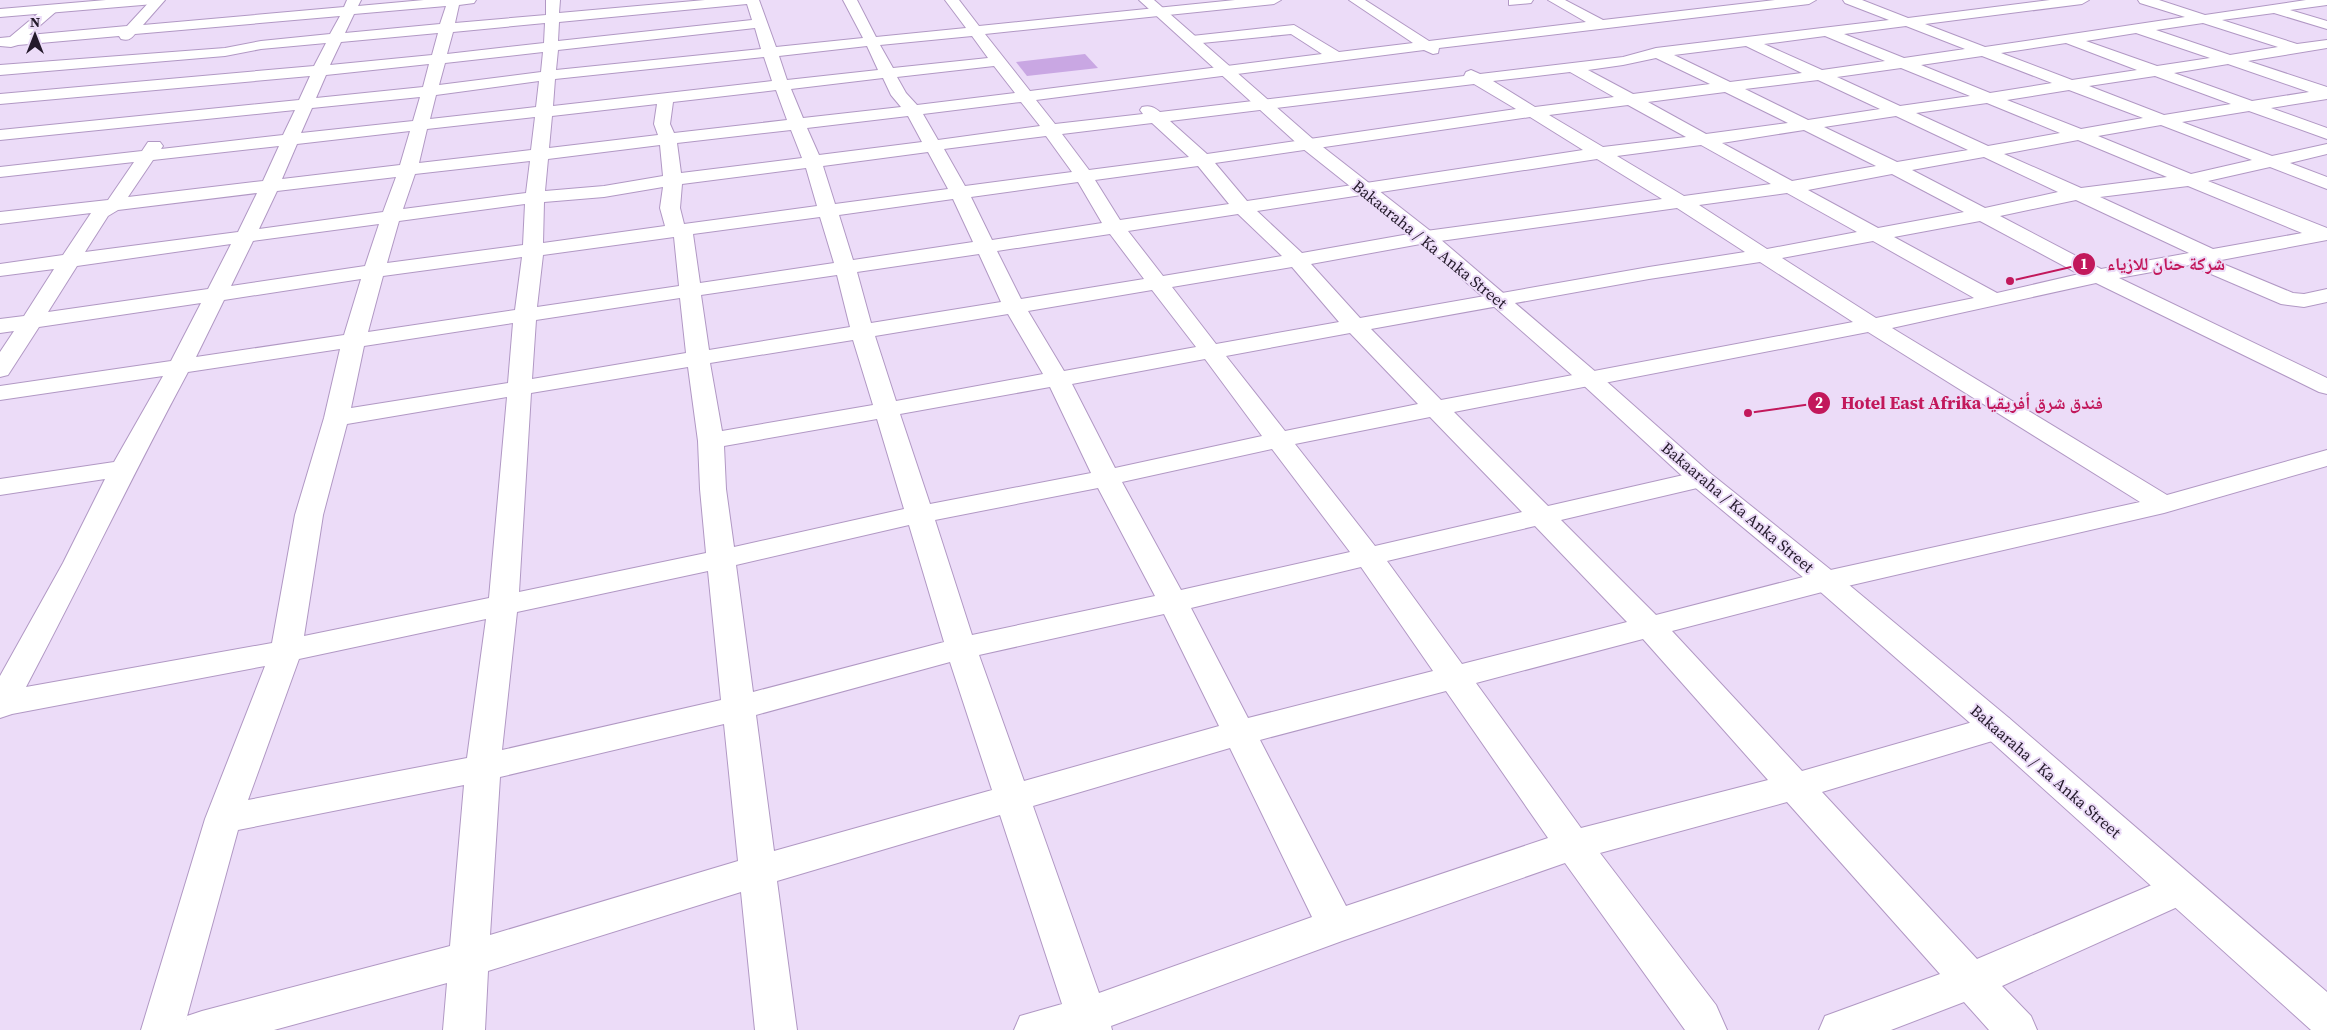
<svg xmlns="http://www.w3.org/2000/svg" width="2327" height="1030" font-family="'Source Serif 4','Noto Naskh Arabic',serif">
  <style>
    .green { fill: #c9a7e3 }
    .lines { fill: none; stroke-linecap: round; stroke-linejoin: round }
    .street-casing { stroke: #b198c4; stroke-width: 2 }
    .secondary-casing { stroke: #b198c4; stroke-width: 2 }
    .street { fill: #fff; fill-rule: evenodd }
    .secondary { fill: #fff; fill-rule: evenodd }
    .labels { text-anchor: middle; stroke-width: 4; stroke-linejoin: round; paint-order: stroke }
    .street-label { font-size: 16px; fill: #241a2b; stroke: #ecdcf8 }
    .leader { fill: none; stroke: #c2185b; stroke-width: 2 }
    .callout-dot { fill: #c2185b; stroke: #ecdcf8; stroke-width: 2 }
    .mark-label { font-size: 15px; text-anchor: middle; font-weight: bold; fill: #fff }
    .callout-label { font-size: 18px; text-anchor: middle; font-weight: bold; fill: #c2185b; stroke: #ecdcf8; stroke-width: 4; stroke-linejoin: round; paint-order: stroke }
  </style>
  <rect width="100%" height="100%" fill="#ecdcf8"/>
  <polygon class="green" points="1085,54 1098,68 1027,76 1016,62"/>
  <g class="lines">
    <g class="street-casing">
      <g id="street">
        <path d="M151 0H165L143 25 344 7 347 0H361L358 6 424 0H476L474 3 459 5 455 23 546 15V0H560L559 13 705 0H759L776 47 863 38 843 0H857L876 37 966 28 945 0H959L979 26 1235 0H1281L1274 4 985 34 1030 91 1322 54 1291 34 1192 44 1187 43 1185 40 1192 36 1294 25 1339 52 1413 43 1349 0H1365L1429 41 1586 22 1548 0H1565L1603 20 1775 0H1816L1809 4 1439 48 1438 53 1433 54 1424 50 1036 100 1055 124 1143 114 1140 110 1142 107C1150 105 1154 107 1160 112L1464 76 1466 72 1471 70 1480 74 1623 57 1656 48 1889 20 1845 3 1843 0H1862L1908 18 2050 0H2089L2082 4 1925 24 1985 47 2185 17 2140 3 2138 0H2159L2205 15 2306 0H2327V5L2290 10 2327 21V29L2274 13 2222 20 2297 44 2327 40V48L2248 61 2327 87V99L2271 108 2327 128V139L2249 111 2182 122 2272 156 2327 144V154L2290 163 2327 177V189L2270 167 2208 181 2327 228V240L2216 261 2293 293 2304 294 2327 289V302L2304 307 2281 304 2190 265 2119 278 2327 378V394L2319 392 2096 283 1892 328 2167 495 2327 450V466L2164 513 1826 591 1672 631 1802 771 1997 715 2009 718 2014 727 2009 736 1822 792 1977 959 2180 873 2193 878 2199 889 2193 900 2002 986 2031 1016 2037 1030H1989L1964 1002 1891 1030H1819L1825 1016 1940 974 1787 802 1600 853 1716 1005 1727 1030H1685L1565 863 1342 941 1111 1026 1112 1030H1014L1020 1016 1062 1004 1000 815 777 881 797 1030H755L741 892 488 971 485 1030H443L447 983 274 1030H141L205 819 265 666 12 714 0 718V676L63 563 105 479 0 495V479L114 462 163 376 0 400V386L171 361 201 303 39 327 8 375 0 377V352L14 331 0 333V319L24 316 54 269 0 276V264L63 255 91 213 0 224V212L108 200 134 162 0 177V167L142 151 148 142H160L163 146 161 149 283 135 295 110 0 140V130L299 100 310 76 0 104V94L314 66 326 43 261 49 225 56 0 75V65L225 48 261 41 330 34 340 16 135 34C131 39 128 41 121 39L119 36 18 45 11 47 0 46V38L10 37 47 6 52 5 59 9 29 35 127 26ZM747 4 752 20 558 41 559 22ZM446 6 440 24 345 33 354 14ZM545 23 544 43 447 54 453 32ZM2203 23 2278 47 2230 55 2156 30ZM1906 26 1965 49 1904 58 1844 34ZM755 28 761 49 556 70 558 50ZM438 33 432 55 330 65 341 42ZM2136 33 2210 58 2157 66 2086 41ZM972 36 988 58 893 68 880 45ZM1825 36 1885 61 1822 70 1764 44ZM2066 43 2137 70 2072 80 2001 53ZM867 46 878 70 787 80 779 56ZM1746 46 1802 73 1730 82 1674 55ZM543 52 541 72 439 85 445 63ZM1982 56 2052 83 1990 93 1921 65ZM764 57 772 81 553 106 555 79ZM1656 58 1710 84 1633 94 1588 70 1623 65ZM429 64 423 87 316 98 326 75ZM2228 64 2309 92 2252 101 2174 73ZM994 66 1015 93 917 105 906 93 897 77ZM1901 68 1970 96 1900 106 1837 77ZM1570 72 1614 97 1535 107 1493 81ZM2155 76 2231 104 2164 115 2089 86ZM883 78 891 95 901 107 803 118 791 89ZM1818 80 1880 109 1808 120 1745 89ZM539 81 536 107 430 119 436 95ZM1474 84 1516 109 1207 154 1170 121ZM776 90 787 120 674 133 670 124 673 102ZM2069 90 2143 118 2081 129 2007 100ZM1725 92 1788 123 1706 134 1648 102ZM420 97 413 121 301 133 312 108ZM1021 102 1040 126 938 140 923 114ZM1987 103 2060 133 1988 146 1916 113ZM657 104 654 124 658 135 549 148 552 116ZM1628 105 1686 137 1603 147 1549 115ZM908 116 922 142 819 155 807 128ZM1896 116 1968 150 1897 162 1824 127ZM535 117 531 150 419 163 427 129ZM1530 117 1583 150 1247 201 1215 163ZM1152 123 1189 157 1089 170 1062 134ZM2161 125 2252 160 2191 174 2098 136ZM791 130 802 158 681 173 677 143ZM1804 130 1876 166 1792 181 1722 143ZM410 131 400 165 282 179 297 144ZM1046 136 1072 172 965 186 944 149ZM2078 140 2167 177 2081 188 2004 154ZM660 145 663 176 604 186 545 191 548 159ZM1701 145 1771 184 1684 196 1617 156ZM279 146 263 181 128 197 153 160ZM928 152 948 189 835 204 823 166ZM1984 157 2058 192 1985 208 1912 170ZM1597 159 1662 199 1426 231 1302 253 1257 211ZM530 161 526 193 403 209 415 174ZM1198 166 1229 204 1120 220 1095 180ZM806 168 817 206 684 224 680 208 682 184ZM1892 174 1964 212 1878 228 1808 190ZM396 177 383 212 259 229 277 191ZM1078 182 1102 223 992 240 971 197ZM2188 186 2302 233 2213 249 2100 197ZM663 187 660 208 665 226 543 243 544 202 604 197ZM257 193 238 232 85 252 108 216 118 210ZM1787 193 1857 232 1767 249 1699 205ZM953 199 973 242 853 260 839 215ZM2076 200 2189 253 2101 269 2000 216ZM525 204 523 245 387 263 399 221ZM1677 208 1745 252 1649 267 1360 318 1311 264 1426 243ZM1238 214 1282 256 1163 276 1128 231ZM820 217 834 263 700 283 693 234ZM1980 221 2079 274 1997 293 1894 237ZM379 224 365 266 231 286 253 241ZM1110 234 1144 279 1021 299 997 251ZM674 237 679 286 537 307 543 255ZM1873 241 1974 298 1876 318 1782 258ZM231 244 208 289 48 312 77 266ZM979 254 1001 302 871 323 857 272ZM522 257 515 310 368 332 383 276ZM1760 262 1853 322 1441 400 1371 329 1649 279ZM1292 267 1339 322 1216 344 1172 287ZM837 275 850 327 709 350 701 295ZM361 279 344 335 196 357 224 300ZM1152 290 1196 347 1064 371 1028 311ZM680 298 686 353 532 379 536 320ZM1008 314 1043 374 896 401 875 336ZM513 323 508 383 351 408 364 346ZM1868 332 2140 502 1826 571 1656 615 1561 520 1710 485 1714 479 1710 473 1701 471 1548 506 1454 412ZM1350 333 1418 404 1285 431 1226 356ZM853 340 873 405 722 431 710 363ZM340 349 324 418 295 515 272 643 26 687C81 583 132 476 188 372ZM1205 359 1262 436 1115 468 1072 384ZM688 367 698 441 700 489 706 553 519 592 531 393ZM1050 387 1091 473 930 504 900 414ZM507 397 489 598 304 636 323 515 347 424ZM1430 417 1522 512 1375 546 1295 444ZM877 419 904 509 734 547 726 489 724 446ZM1272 449 1350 552 1181 590 1122 482ZM1098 488 1155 596 972 635 935 520ZM909 525 944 642 753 692 736 565ZM1535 526 1627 622 1462 664 1387 561ZM1361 567 1433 671 1248 718 1191 608ZM708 571 721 700 502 750 517 612ZM1164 614 1219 726 1024 781 979 655ZM486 619 467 758 248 800 299 659ZM1643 639 1768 780 1581 828 1476 683ZM950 662 992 790 774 851 756 715ZM1446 691 1548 838 1346 906 1260 740ZM724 724 738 861 490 935 500 777ZM1230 748 1312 917 1099 993 1033 806ZM464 785 450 946 202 1011 187 1016 186 1020 238 830Z"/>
        <polygon points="1509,0 1533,0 1531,3 1509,5"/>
      </g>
    </g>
    <g class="secondary-casing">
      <g id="secondary">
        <polygon points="106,0 161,0 154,4 0,17 0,9"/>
        <polygon points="1139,0 1154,0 1314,140 1433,233 1597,373 1710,473 1836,574 2009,718 2327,992 2327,1030 2311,1030 1985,736 1816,588 1692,485 1581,383 1419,241 1302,148"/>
      </g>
    </g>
    <use href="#street" class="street"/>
    <use href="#secondary" class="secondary"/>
  </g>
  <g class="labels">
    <g class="street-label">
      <text transform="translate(1430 244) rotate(39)" y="6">Bakaaraha / Ka Anka Street</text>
      <text transform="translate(1738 507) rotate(40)" y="6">Bakaaraha / Ka Anka Street</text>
      <text transform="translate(2046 771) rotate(41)" y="6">Bakaaraha / Ka Anka Street</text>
    </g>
  </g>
  <path class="leader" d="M2010 281L2084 264M1748 413L1819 403"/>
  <g class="callout-dot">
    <circle cx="2010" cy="281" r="5"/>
    <circle cx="1748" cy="413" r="5"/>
    <circle cx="2084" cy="264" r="12"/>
    <circle cx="1819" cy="403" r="12"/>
  </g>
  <g class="mark-label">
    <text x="2084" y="269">1</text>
    <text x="1819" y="408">2</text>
  </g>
  <g class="callout-label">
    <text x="2166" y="270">شركة حنان للازياء</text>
    <text x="1972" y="409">Hotel East Afrika فندق شرق أفريقيا</text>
  </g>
  <g transform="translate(35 35)" stroke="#ecdcf8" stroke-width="4" paint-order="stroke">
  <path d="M0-4L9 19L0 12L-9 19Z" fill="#241a2b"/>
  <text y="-8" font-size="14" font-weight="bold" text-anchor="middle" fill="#241a2b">N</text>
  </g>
</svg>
